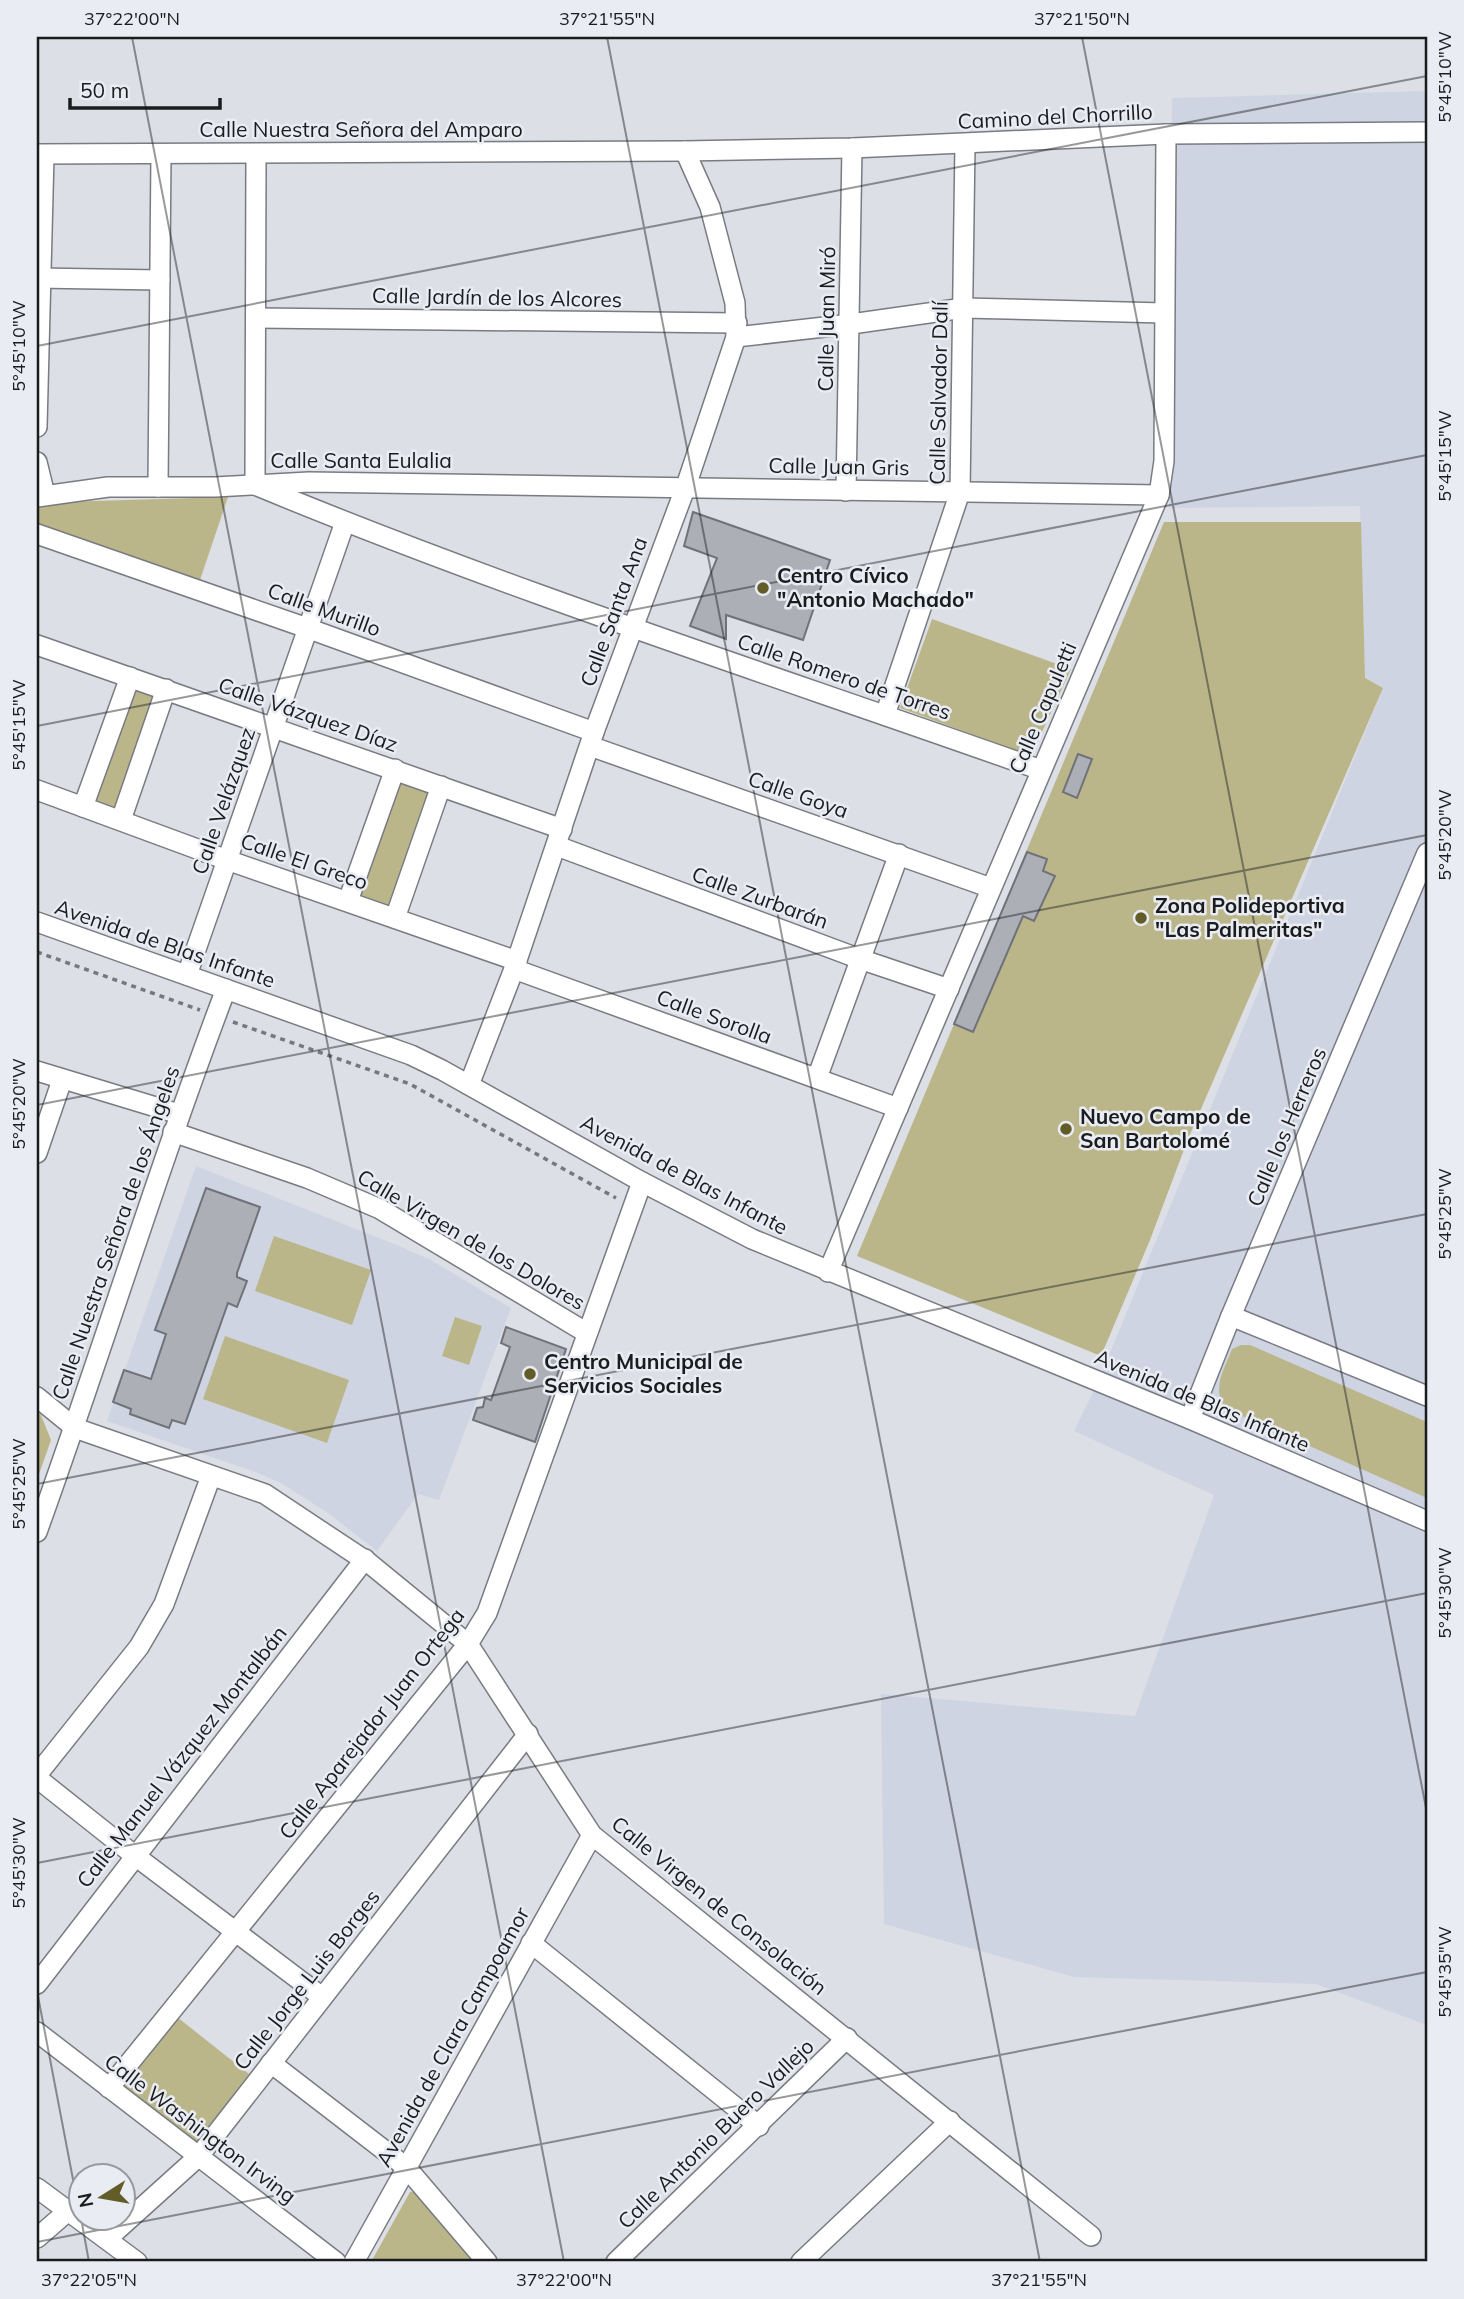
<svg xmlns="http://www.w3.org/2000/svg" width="1464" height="2299" font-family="Mulish,sans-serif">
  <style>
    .built { fill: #ced4e2 }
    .green { fill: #bbb689 }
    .building { fill: #acafb6; stroke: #6f7278; stroke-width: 2 }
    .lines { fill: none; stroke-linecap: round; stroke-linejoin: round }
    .street-casing { stroke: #787b81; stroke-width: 22 }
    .path { stroke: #76787c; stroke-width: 3.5; stroke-dasharray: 5 5; stroke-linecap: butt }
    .street { stroke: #fff; stroke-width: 19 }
    .ticks { fill: none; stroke: #1b1c1e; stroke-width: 2; stroke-opacity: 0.45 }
    .poi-dot { fill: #615c28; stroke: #e9ecf3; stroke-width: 2.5 }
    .labels { text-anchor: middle; stroke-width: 5; stroke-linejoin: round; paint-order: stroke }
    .street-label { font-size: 21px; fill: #1b1c1e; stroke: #e9ecf3 }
    .poi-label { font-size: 21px; font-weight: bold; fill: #1b1c1e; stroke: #e9ecf3; text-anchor: start }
    .neatline { fill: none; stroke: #1b1c1e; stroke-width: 2.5 }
    .ticks-label { font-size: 18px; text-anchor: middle; fill: #1b1c1e }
  </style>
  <rect width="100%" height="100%" fill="#dcdfe6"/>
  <g class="built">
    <polygon points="1427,91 1427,2025 1316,1984 1074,1977 884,1924 881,1694 1135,1716 1214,1495 1074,1431 1098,1382 1383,688 1365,679 1360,506 1169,508 1172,98"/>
    <polygon points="196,1166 394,1244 431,1260 511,1308 439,1500 418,1494 377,1551 328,1513 281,1483 258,1473 107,1421"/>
  </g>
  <g class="green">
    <polygon points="228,497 200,580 37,526 37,507 60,502"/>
    <polygon points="1164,522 1361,522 1365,678 1383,688 1188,1139 1150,1240 1101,1356 857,1256"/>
    <polygon points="932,619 1071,669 1031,756 900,708"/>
    <polygon points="133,683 161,693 119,815 90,805"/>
    <polygon points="397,781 432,794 391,910 355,896"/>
    <polygon points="274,1236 371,1270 352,1325 255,1291"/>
    <polygon points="455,1317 482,1326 469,1365 442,1356"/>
    <polygon points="225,1336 349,1380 327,1443 203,1399"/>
    <path d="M1241 1345H1250L1427 1422V1498L1226 1409C1211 1389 1224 1370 1232 1349Z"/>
    <polygon points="37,1411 41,1415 51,1440 37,1480"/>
    <polygon points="177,2017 249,2074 196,2144 122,2087"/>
    <polygon points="419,2191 478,2262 371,2262 410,2192"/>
  </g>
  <g class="building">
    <polygon points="693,512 830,560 803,640 726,615 726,639 690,626 717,558 684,546"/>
    <polygon points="1078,754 1092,759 1077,798 1063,792"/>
    <polygon points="1027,852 1047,859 1043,871 1055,876 1034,921 1023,916 973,1032 954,1024"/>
    <polygon points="206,1188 260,1207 237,1273 237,1277 247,1281 237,1307 228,1303 185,1424 172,1420 169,1428 130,1414 131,1409 113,1402 124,1370 151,1379 166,1334 155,1330"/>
    <polygon points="506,1327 566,1349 535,1442 473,1420 477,1408 483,1407 485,1398 491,1400 510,1347 501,1343"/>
  </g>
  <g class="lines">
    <g class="street-casing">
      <g id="street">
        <polyline points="37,154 685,151 852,148 1166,134 1427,132"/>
        <path d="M256 154 255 485C513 592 779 677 1041 770"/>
        <polyline points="37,278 160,280"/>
        <polyline points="256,318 737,323"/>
        <polyline points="736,337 851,324 964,308 1164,313"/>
        <polyline points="37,427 44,155"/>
        <polyline points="37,462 45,495"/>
        <polyline points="158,487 161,154"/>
        <polyline points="846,491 852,148"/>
        <polyline points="37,497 108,487 215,487 309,482 1159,495"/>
        <polyline points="37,534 307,628 594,732"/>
        <polyline points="37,645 562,829"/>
        <polyline points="885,715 960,492 965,144"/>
        <polyline points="590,746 991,888"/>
        <polyline points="37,790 227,860 517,961"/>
        <polyline points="83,807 130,677"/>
        <polyline points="121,820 166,689"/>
        <polyline points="557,846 860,959 949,989"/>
        <polyline points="348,901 395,769"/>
        <polyline points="395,918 441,786"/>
        <polyline points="37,922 411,1055 442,1070 642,1182 752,1239 1190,1419 1427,1521"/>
        <polyline points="514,969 898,1108"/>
        <polyline points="187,975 345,522"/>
        <polyline points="37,1071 179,1114"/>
        <polyline points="817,1078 899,854"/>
        <polyline points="469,1085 514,969 594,732 686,486 736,337 735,303 710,207 685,151"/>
        <polyline points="173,1132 307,1178 380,1209 587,1333"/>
        <polyline points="37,1153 62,1080"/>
        <polyline points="828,1272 1159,495 1164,461 1166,134"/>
        <polyline points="1231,1316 1427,1396"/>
        <polyline points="37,1397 75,1428 265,1494 369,1563 468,1644 592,1835 1091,2236"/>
        <polyline points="1190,1419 1231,1316 1427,853"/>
        <path d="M37 1532C102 1352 158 1168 226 989"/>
        <polyline points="37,1775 139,1647 164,1604 211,1476"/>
        <polyline points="37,1778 134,1855 322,1997"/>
        <polyline points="531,1943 759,2126"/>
        <polyline points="37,1984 365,1559"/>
        <polyline points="37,2032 336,2262"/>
        <polyline points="271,2063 406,2167 487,2262"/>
        <polyline points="109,2088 468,1644 487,1613 642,1182"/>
        <polyline points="37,2188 137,2262"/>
        <polyline points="37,2238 68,2211"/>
        <polyline points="107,2239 199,2156 528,1734"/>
        <polyline points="354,2262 592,1835"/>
        <polyline points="616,2262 847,2038"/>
        <polyline points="801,2262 950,2121"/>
      </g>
    </g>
    <g class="path">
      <polyline points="37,952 200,1010"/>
      <polyline points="233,1022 410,1084 616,1198"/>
    </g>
    <use href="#street" class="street"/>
  </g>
  <path class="ticks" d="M132 37 564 2262M607 37 1040 2262M1082 37 1427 1813M37 346 1427 76M37 726 1427 455M37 1105 1427 835M37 1484 1427 1214M37 1863 1427 1593M37 1991 80 2216M81 2218 89 2262M37 2242 1427 1972"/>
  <g class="poi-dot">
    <circle cx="763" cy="588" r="7"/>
    <circle cx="1141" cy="918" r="7"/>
    <circle cx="1066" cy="1129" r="7"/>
    <circle cx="530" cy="1374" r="7"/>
  </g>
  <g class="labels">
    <g class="street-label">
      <text transform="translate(1055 117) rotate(-3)" y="7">Camino del Chorrillo</text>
      <text x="361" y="137">Calle Nuestra Señora del Amparo</text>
      <text transform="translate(497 298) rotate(1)" y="7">Calle Jardín de los Alcores</text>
      <text transform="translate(827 319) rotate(-89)" y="7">Calle Juan Miró</text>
      <text transform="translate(939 393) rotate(-89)" y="7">Calle Salvador Dalí</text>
      <text x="361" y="468">Calle Santa Eulalia</text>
      <text transform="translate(839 467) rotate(1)" y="7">Calle Juan Gris</text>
      <text transform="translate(324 610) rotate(20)" y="7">Calle Murillo</text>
      <text transform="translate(614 612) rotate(-70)" y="7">Calle Santa Ana</text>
      <text transform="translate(844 677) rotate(19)" y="7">Calle Romero de Torres</text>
      <text transform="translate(1043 708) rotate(-67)" y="7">Calle Capuletti</text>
      <text transform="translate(308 715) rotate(19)" y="7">Calle Vázquez Díaz</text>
      <text transform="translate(798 795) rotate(19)" y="7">Calle Goya</text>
      <text transform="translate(224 801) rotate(-71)" y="7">Calle Velázquez</text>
      <text transform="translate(304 862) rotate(19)" y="7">Calle El Greco</text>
      <text transform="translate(760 898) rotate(20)" y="7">Calle Zurbarán</text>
      <text transform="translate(165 944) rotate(19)" y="7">Avenida de Blas Infante</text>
      <text transform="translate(714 1017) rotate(20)" y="7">Calle Sorolla</text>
      <text transform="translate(1287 1127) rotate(-67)" y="7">Calle los Herreros</text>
      <text transform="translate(684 1175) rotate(28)" y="7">Avenida de Blas Infante</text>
      <text transform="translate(116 1233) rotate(-71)" y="7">Calle Nuestra Señora de los Ángeles</text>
      <text transform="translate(471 1240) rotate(30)" y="7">Calle Virgen de los Dolores</text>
      <text transform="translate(1202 1401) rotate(23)" y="7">Avenida de Blas Infante</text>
      <text transform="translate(372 1724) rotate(-52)" y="7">Calle Aparejador Juan Ortega</text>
      <text transform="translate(182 1757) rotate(-52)" y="7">Calle Manuel Vázquez Montalbán</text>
      <text transform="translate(719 1906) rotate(39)" y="7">Calle Virgen de Consolación</text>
      <text transform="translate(307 1980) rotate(-52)" y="7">Calle Jorge Luis Borges</text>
      <text transform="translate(453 2037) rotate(-61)" y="7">Avenida de Clara Campoamor</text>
      <text transform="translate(200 2129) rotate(37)" y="7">Calle Washington Irving</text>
      <text transform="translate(716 2134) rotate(-44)" y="7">Calle Antonio Buero Vallejo</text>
    </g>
    <g class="poi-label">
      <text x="777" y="583">Centro Cívico<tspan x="777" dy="24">"Antonio Machado"</tspan></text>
      <text x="1155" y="913">Zona Polideportiva<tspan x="1155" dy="24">"Las Palmeritas"</tspan></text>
      <text x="1080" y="1124">Nuevo Campo de<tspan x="1080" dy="24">San Bartolomé</tspan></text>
      <text x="544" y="1369">Centro Municipal de<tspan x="544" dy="24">Servicios Sociales</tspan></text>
    </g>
  </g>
  <rect width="1464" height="2299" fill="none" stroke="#e9ecf3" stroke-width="77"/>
  <g transform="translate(102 2197) rotate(259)"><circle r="33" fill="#e9ecf3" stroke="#97999e" stroke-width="2"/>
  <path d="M0-5L12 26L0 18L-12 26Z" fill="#615c28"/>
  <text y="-10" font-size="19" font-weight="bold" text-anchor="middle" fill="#1b1c1e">N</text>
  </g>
  <path d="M70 98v10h150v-10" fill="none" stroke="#1b1c1e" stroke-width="3.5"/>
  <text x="80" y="98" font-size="21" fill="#1b1c1e" stroke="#e9ecf3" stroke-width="5" paint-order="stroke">50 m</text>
  <rect x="38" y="38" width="1388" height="2222" class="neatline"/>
  <g class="ticks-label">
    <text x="132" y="25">37°22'00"N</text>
    <text x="607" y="25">37°21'55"N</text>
    <text x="1082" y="25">37°21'50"N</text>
    <text transform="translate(1445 77) rotate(-90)" y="6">5°45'10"W</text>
    <text transform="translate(19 346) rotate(-90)" y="6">5°45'10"W</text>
    <text transform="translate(1445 456) rotate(-90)" y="6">5°45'15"W</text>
    <text transform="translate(19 725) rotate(-90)" y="6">5°45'15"W</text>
    <text transform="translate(1445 835) rotate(-90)" y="6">5°45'20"W</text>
    <text transform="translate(19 1104) rotate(-90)" y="6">5°45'20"W</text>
    <text transform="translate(1445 1214) rotate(-90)" y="6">5°45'25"W</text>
    <text transform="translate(19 1484) rotate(-90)" y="6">5°45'25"W</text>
    <text transform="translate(1445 1593) rotate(-90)" y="6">5°45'30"W</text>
    <text transform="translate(19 1863) rotate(-90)" y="6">5°45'30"W</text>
    <text transform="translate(1445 1972) rotate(-90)" y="6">5°45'35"W</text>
    <text x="89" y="2286">37°22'05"N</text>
    <text x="564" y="2286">37°22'00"N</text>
    <text x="1039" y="2286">37°21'55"N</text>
  </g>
</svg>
